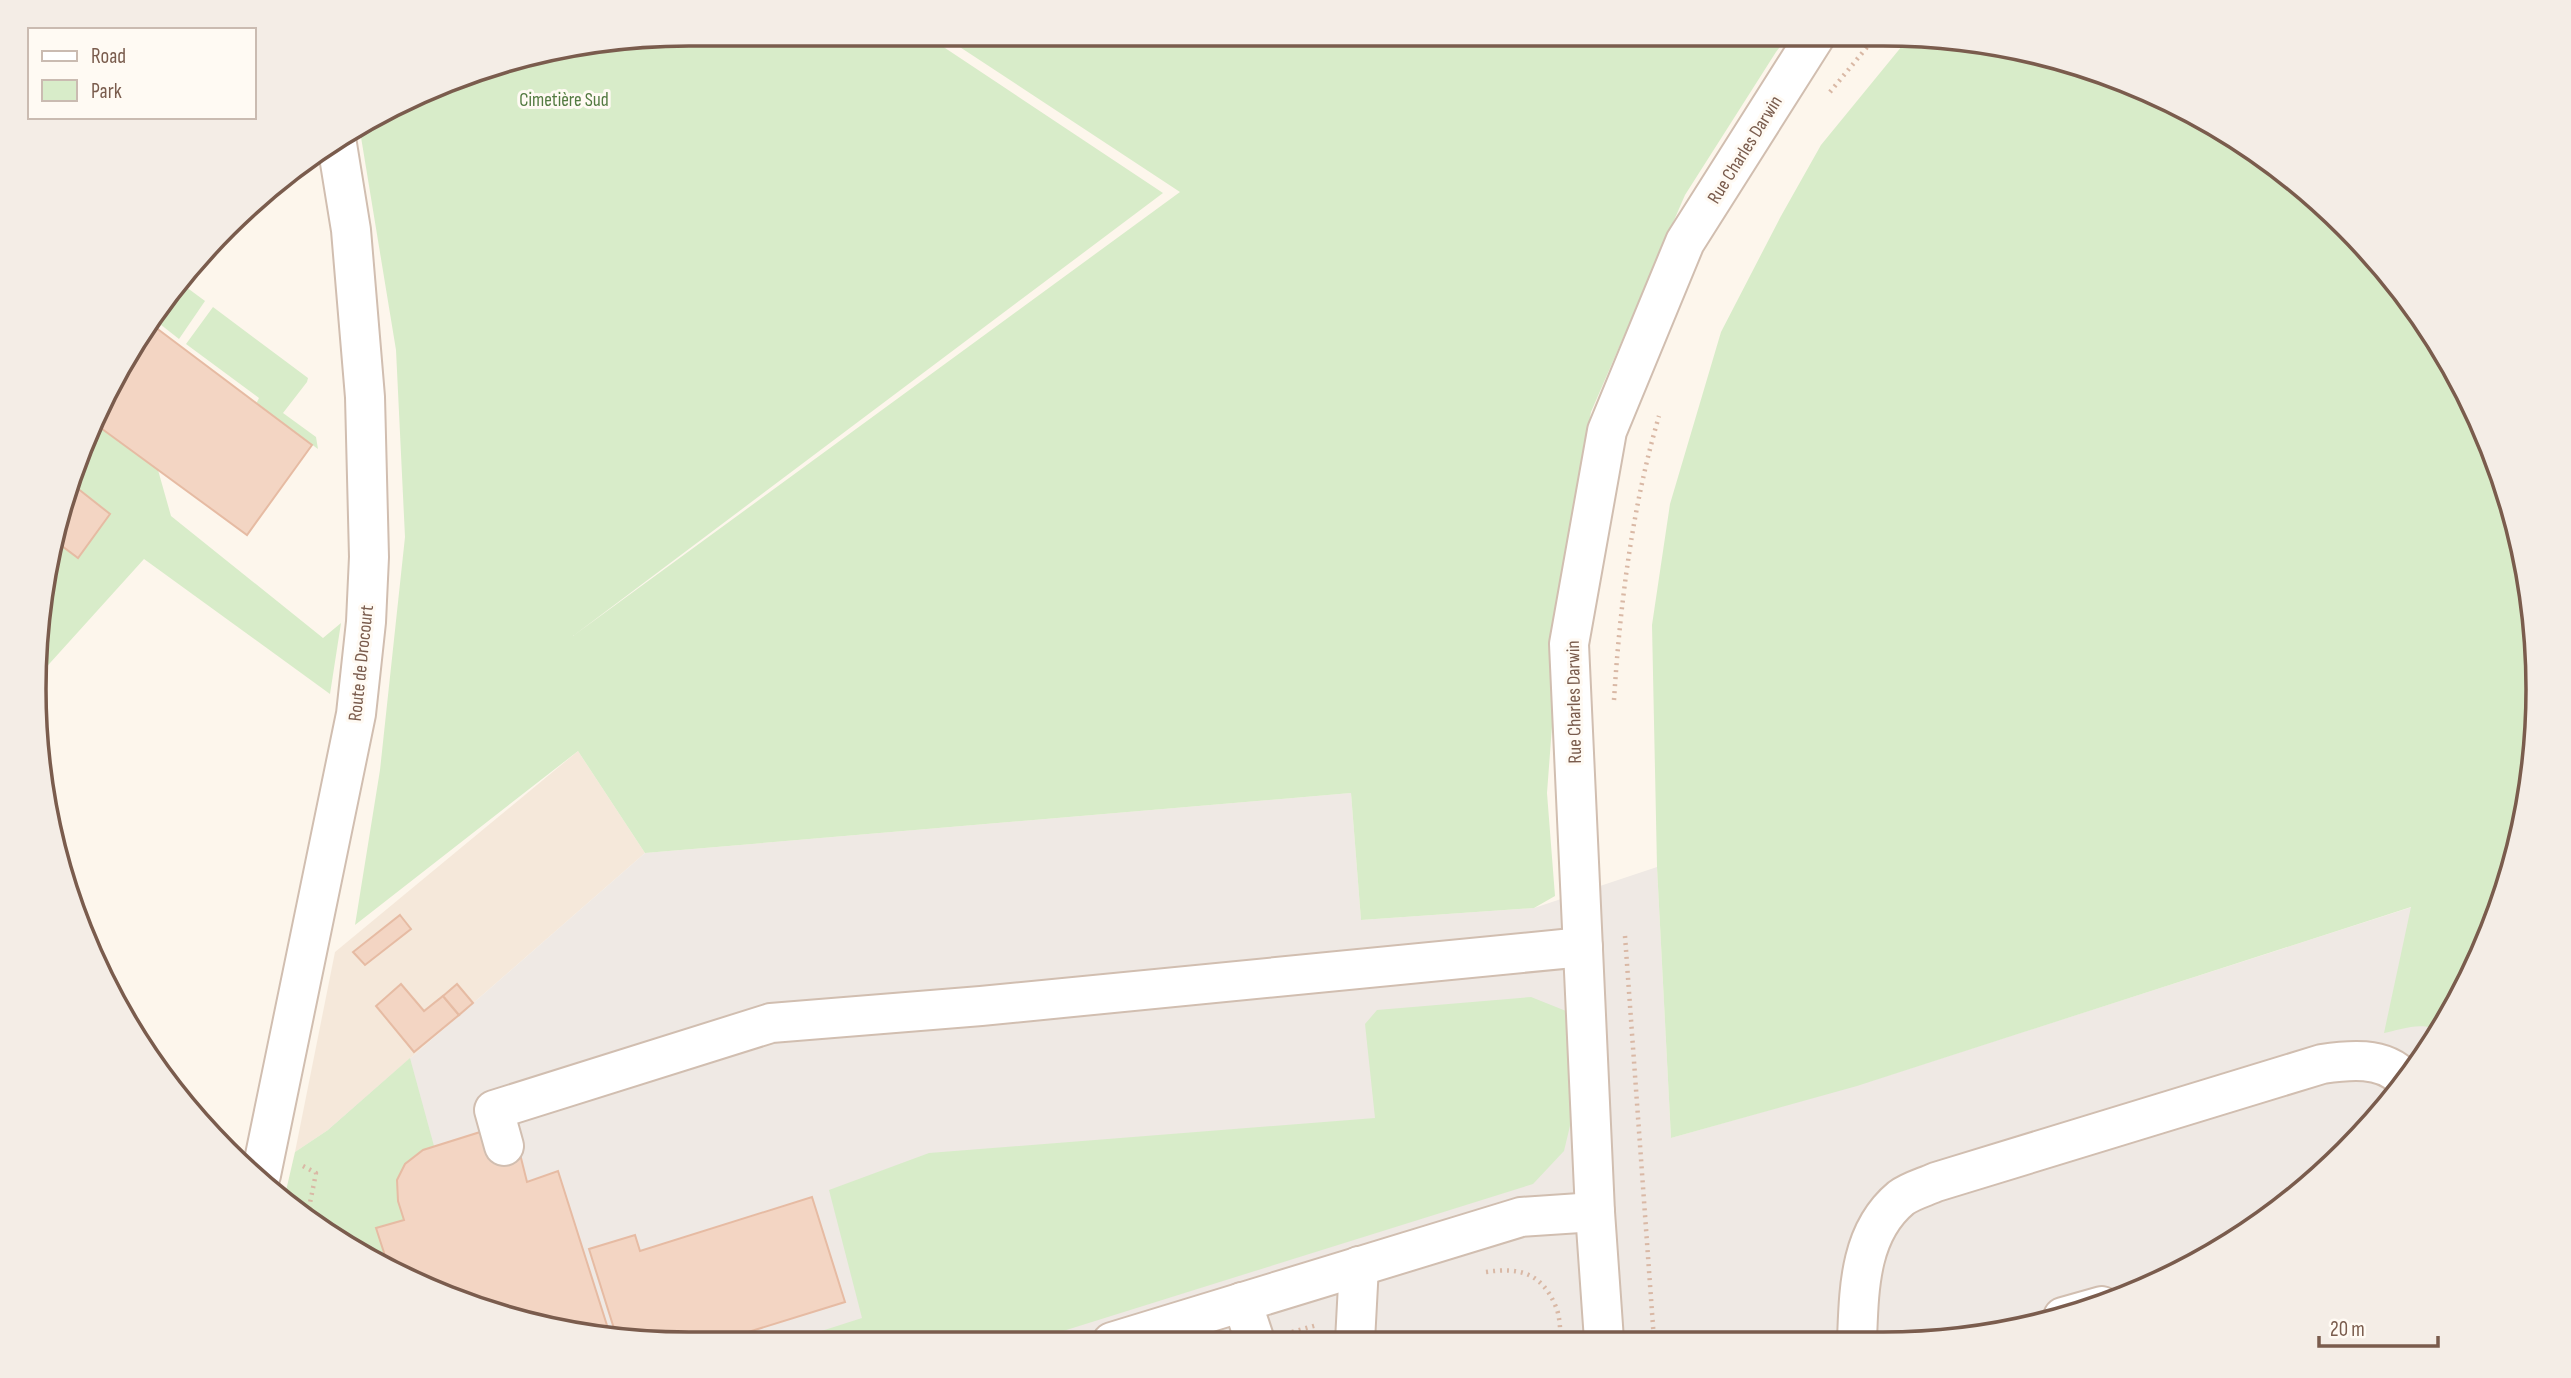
<svg xmlns="http://www.w3.org/2000/svg" width="2571" height="1378" font-family="'Sofia Sans Condensed',sans-serif">
  <style>
    .residential { fill: #f5e8da }
    .industrial { fill: #efe9e4 }
    .green { fill: #d8ecc9 }
    .building { fill: #f3d5c3; stroke: #e6bba3; stroke-width: 2 }
    .lines { fill: none; stroke-linecap: round; stroke-linejoin: round }
    .minor-casing { stroke: #d1beb0; stroke-width: 42 }
    .path { stroke: #d9b8a5; stroke-width: 4.5; stroke-dasharray: 2 5; stroke-linecap: butt }
    .minor { stroke: #fff; stroke-width: 38 }
    .labels { text-anchor: middle; stroke-width: 6; stroke-linejoin: round; paint-order: stroke }
    .park-label { font-size: 19px; fill: #537a41; stroke: #fffaf3 }
    .street-label { font-size: 19px; fill: #7a5c4d; stroke: #fffaf3 }
    .rim { fill: none; stroke: #7a5c4d; stroke-width: 3.5 }
  </style>
  <rect width="100%" height="100%" fill="#fdf6ec"/>
  <polygon class="residential" points="578,751 645,853 328,1130 295,1152 335,952"/>
  <polygon class="industrial" points="1351,793 1361,920 1534,908 1657,867 1671,1138 1871,1081 2412,907 2450,1017 2346,1152 2246,1234 2093,1310 1967,1339 647,1343 519,1322 361,1257 328,1130 645,853"/>
  <g class="green">
    <polygon points="689,33 924,34 1163,193 573,636 1180,192 940,34 1790,34 1776,52 1685,195 1591,412 1565,554 1547,793 1555,896 1534,908 1361,920 1351,793 645,853 578,751 355,925 380,770 405,537 396,350 360,131 478,68"/>
    <path d="M1911 35H1924L2052 56 2210 121 2314 196 2402 289 2470 399 2515 519 2533 628 2529 788 2503 899 2450 1017 2439 1032C2425 1020 2399 1030 2384 1033L2411 907 1857 1086 1671 1138 1657 867 1652 625 1670 504 1721 332 1781 216 1821 145Z"/>
    <polygon points="182,284 205,301 179,339 151,317"/>
    <polygon points="213,307 308,378 307,382 283,413 316,437 318,449 256,404 259,398 186,344"/>
    <polygon points="98,426 158,470 171,516 323,638 341,623 330,694 144,559 41,673 54,540 78,558 110,514 72,484"/>
    <polygon points="1531,997 1566,1011 1574,1109 1564,1151 1533,1184 1028,1342 784,1343 862,1318 829,1190 929,1153 1375,1118 1365,1024 1377,1010"/>
    <path d="M410 1058 434 1146C395 1159 394 1184 404 1220L376 1228 389 1268 361 1257 285 1195 295 1152 328 1130Z"/>
  </g>
  <g class="building">
    <polygon points="147,321 312,445 247,535 98,426"/>
    <polygon points="72,484 110,514 78,558 54,540 55,520"/>
    <polygon points="400,915 411,929 365,965 353,952"/>
    <polygon points="401,984 424,1011 443,996 459,1015 414,1052 376,1006"/>
    <polygon points="457,984 473,1003 459,1015 443,996"/>
    <polygon points="512,1122 527,1182 558,1171 611,1338 519,1322 389,1268 376,1228 404,1220 398,1201 397,1180 405,1164 423,1150"/>
    <polygon points="812,1197 845,1302 713,1343 647,1343 617,1338 589,1249 635,1235 640,1251"/>
  </g>
  <g class="lines">
    <g class="minor-casing">
      <g id="minor">
        <polyline points="504,1146 494,1110 771,1023 981,1006 1583,947"/>
        <polyline points="261,1175 356,714 366,622 369,557 365,397 351,230 337,144"/>
        <polyline points="1242,1302 1255,1341"/>
        <polyline points="2063,1317 2102,1306"/>
        <polyline points="1604,1340 1595,1212 1569,644 1607,431 1685,242 1816,35"/>
        <path d="M1857 1340C1859 1290 1859 1233 1901 1198 1910 1191 1925 1187 1936 1182L2322 1064C2348 1060 2383 1056 2403 1078"/>
        <polyline points="1355,1341 1359,1266"/>
        <polyline points="1112,1342 1521,1217 1595,1212"/>
      </g>
    </g>
    <g class="path">
      <polyline points="1830,92 1877,35"/>
      <path d="M1614 700C1620 605 1632 508 1659 416"/>
      <polyline points="1625,936 1654,1340"/>
      <polyline points="303,1166 316,1173 308,1213"/>
      <path d="M1486 1272C1520 1267 1542 1273 1556 1307 1560 1316 1560 1330 1561 1340"/>
      <polyline points="1292,1332 1317,1325"/>
    </g>
    <use href="#minor" class="minor"/>
  </g>
  <g class="labels">
    <g class="park-label">
      <text x="564" y="106">Cimetière Sud</text>
    </g>
    <g class="street-label">
      <text transform="translate(1744 149) rotate(-58)" y="7">Rue Charles Darwin</text>
      <text transform="translate(360 663) rotate(-84)" y="7">Route de Drocourt</text>
      <text transform="translate(1573 702) rotate(-91)" y="7">Rue Charles Darwin</text>
    </g>
  </g>
  <path d="M0 0H2571V1378H0ZM689 46H1883A643 643 0 0 1 2526 689V689A643 643 0 0 1 1883 1332H689A643 643 0 0 1 46 689V689A643 643 0 0 1 689 46Z" fill="#f4ede6" fill-rule="evenodd"/>
  <path class="rim" d="M689 46H1883A643 643 0 0 1 2526 689V689A643 643 0 0 1 1883 1332H689A643 643 0 0 1 46 689V689A643 643 0 0 1 689 46Z"/>
  <rect x="28" y="28" width="228" height="91" fill="#fffaf3" stroke="#cabbb1" stroke-width="2"/>
  <rect x="42" y="51" width="35" height="10" fill="#ffffff" stroke="#cabbb1" stroke-width="2"/>
  <text x="91" y="63" font-size="21" fill="#7a5c4d">Road</text>
  <rect x="42" y="80" width="35" height="21" fill="#d8ecc9" stroke="#cabbb1" stroke-width="2"/>
  <text x="91" y="98" font-size="21" fill="#7a5c4d">Park</text>
  <path d="M2319 1336v10h119v-10" fill="none" stroke="#7a5c4d" stroke-width="3.5"/>
  <text x="2330" y="1336" font-size="21" fill="#7a5c4d" stroke="#fffaf3" stroke-width="5" paint-order="stroke">20 m</text>
</svg>
